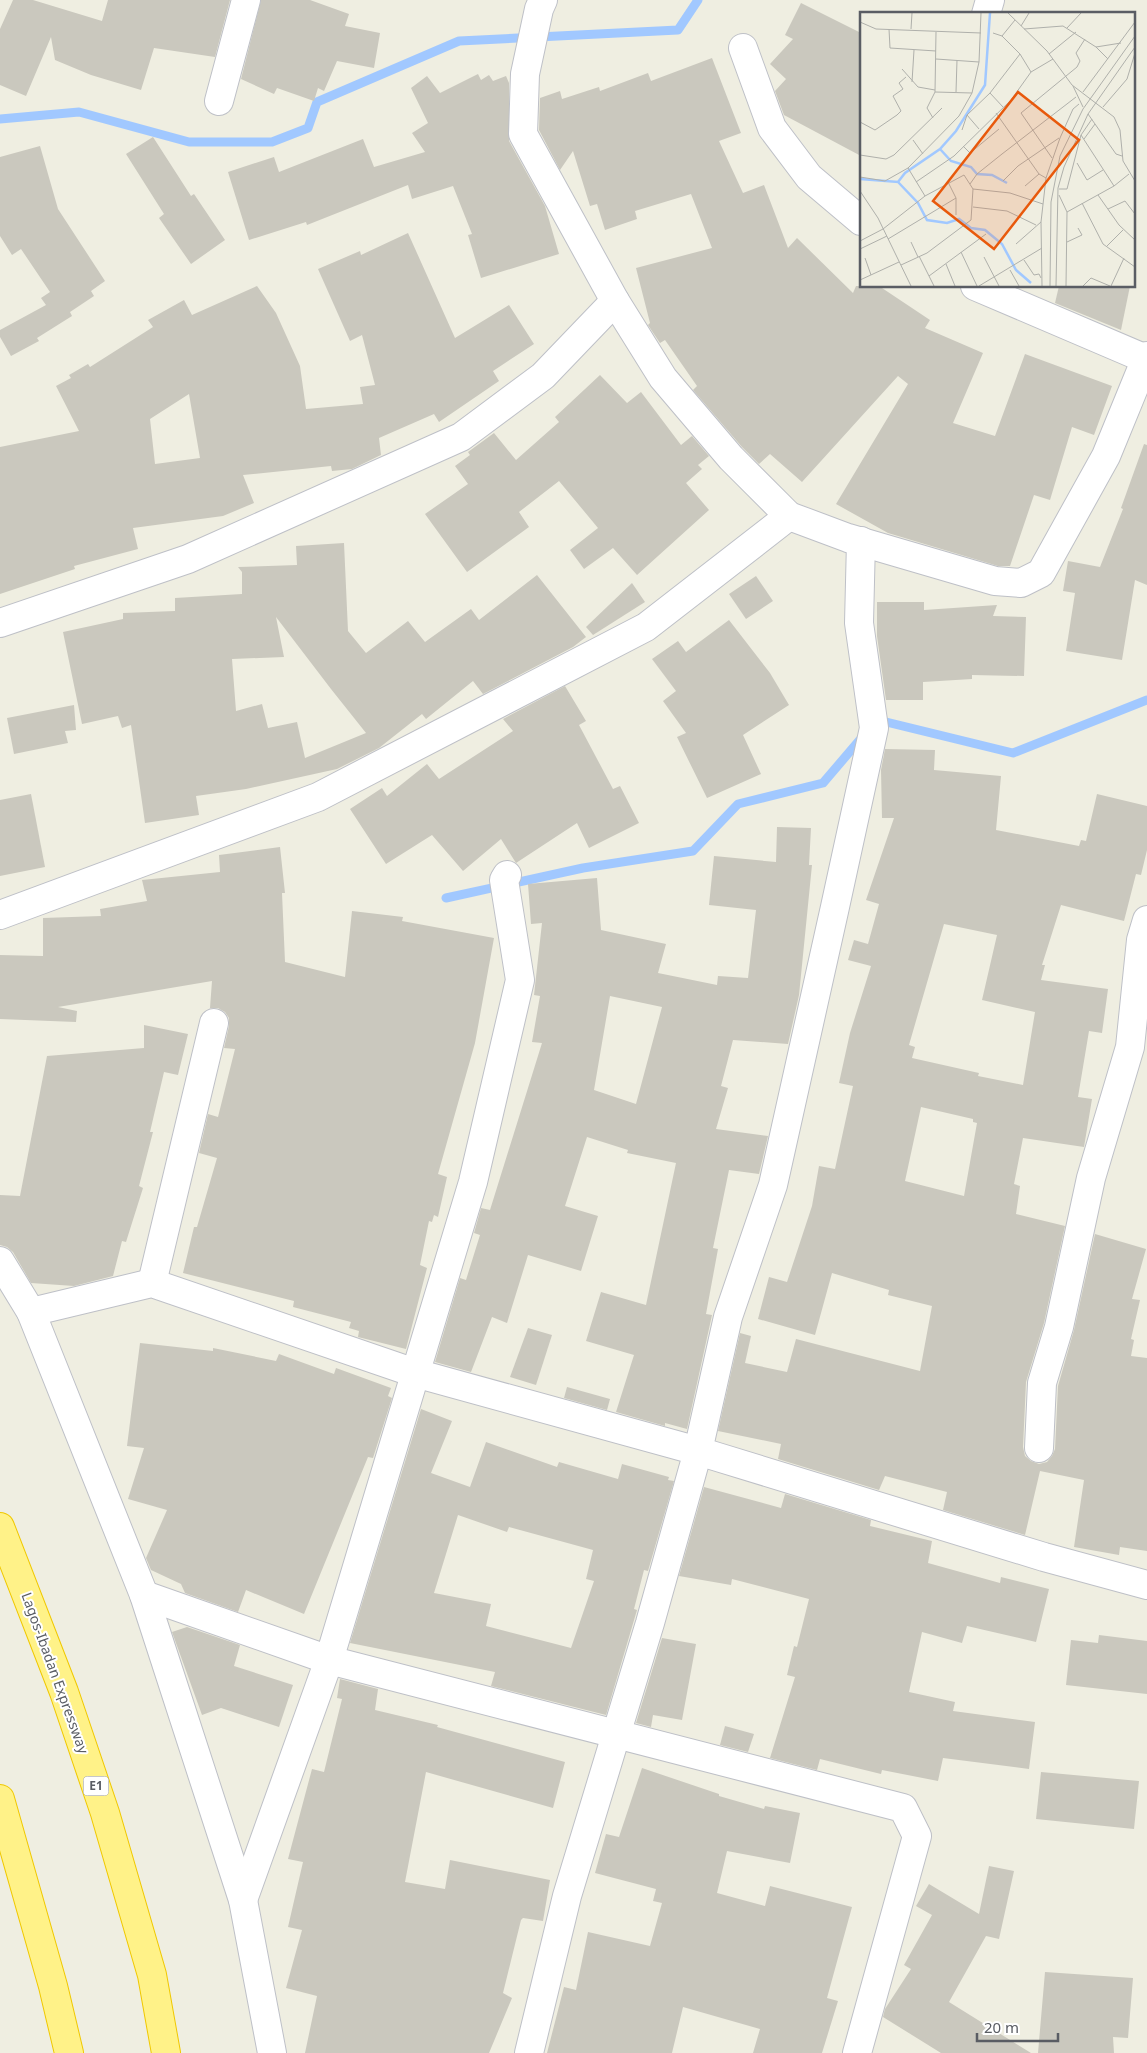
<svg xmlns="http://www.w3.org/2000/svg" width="1147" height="2053" font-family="'Noto Sans',sans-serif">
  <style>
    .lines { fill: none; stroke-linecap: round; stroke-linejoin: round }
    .stream { stroke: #a1c8ff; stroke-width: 9 }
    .building { fill: #cac8be; fill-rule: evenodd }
    .minor-casing { stroke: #bec0c7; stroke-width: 30 }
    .highway-casing { stroke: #f0c800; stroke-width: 30 }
    .minor { stroke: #fff; stroke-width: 28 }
    .highway { stroke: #fff288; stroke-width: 28 }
    .labels { text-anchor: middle; stroke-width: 4; stroke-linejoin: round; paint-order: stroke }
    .shield { fill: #fff; stroke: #8c8e92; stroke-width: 1 }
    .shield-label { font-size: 12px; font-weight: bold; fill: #5a5d64 }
    .street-label { font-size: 14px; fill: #5a5d64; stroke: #fff }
    .inset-river { fill: none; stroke: #a1c8ff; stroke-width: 2.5 }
    .inset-road { fill: none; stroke: #afb0ab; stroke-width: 1 }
    .view { fill: #e8590c; fill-opacity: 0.15; stroke: #e8590c; stroke-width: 2.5 }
    .inset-edge { fill: none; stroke: #5a5d64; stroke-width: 2.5 }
  </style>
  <rect width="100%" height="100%" fill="#efeee1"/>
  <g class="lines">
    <g class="stream">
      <polyline points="0,119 79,112 189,142 272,142 308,128 317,102 459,41 678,30 698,0"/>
      <polyline points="878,720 1013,753 1147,700"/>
      <polyline points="446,898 583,868 693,851 738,804 823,783 864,735"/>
    </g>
  </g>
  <g class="building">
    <polygon points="13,0 33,0 102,21 108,0 230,0 215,57 154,48 141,90 91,75 55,60 51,37 26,96 0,85 0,29"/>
    <polygon points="261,0 310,0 349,14 345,26 380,33 374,68 337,61 324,91 318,88 314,101 277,88 274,94 241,79"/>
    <polygon points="801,3 861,33 861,156 784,115 775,91 786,79 770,64 793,39 785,35"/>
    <polygon points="712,58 741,133 719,141 743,193 764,185 788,248 797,238 853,293 856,286 879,286 930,320 925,328 983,353 953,423 995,436 1025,354 1112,386 1094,435 1072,427 1050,500 1034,495 1010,566 998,566 888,533 836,504 908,384 898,376 802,482 770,454 759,464 742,447 693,390 697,386 665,340 660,343 648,325 650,323 636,268 712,248 691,194 635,211 637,219 605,230 597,204 590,206 573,151 560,170 539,130 540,98 560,91 562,99 599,87 600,91 648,73 651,81"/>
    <polygon points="478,74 481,80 489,75 493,81 506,76 509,83 509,141 545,206 559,254 481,278 468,235 472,234 453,186 412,199 408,185 307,225 306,222 249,240 228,172 274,157 279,172 363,139 374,167 425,152 412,133 428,123 411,88 427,76 440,93"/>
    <polygon points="153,137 191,196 194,194 225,240 191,264 159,218 164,214 126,154"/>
    <polygon points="40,146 58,209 105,281 91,291 94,296 70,312 72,316 37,338 39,341 11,356 0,337 0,330 46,305 41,298 50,292 21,249 12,255 0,236 0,157"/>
    <path d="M408 233 455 338 509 305 534 344 493 371 499 381 439 422 434 414 379 438 381 455 352 469 332 471 331 466 243 475 254 503 223 516 133 528 138 549 74 566 75 569 0 594V447L79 431 56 386 71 378 69 375 88 364 90 367 153 327 148 320 184 300 192 315 257 286 276 313 300 366 306 409 363 404 360 387 375 385 362 335 350 341 318 269 360 251 361 255ZM189 394 200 458 155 464 150 419Z"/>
    <polygon points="1059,286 1130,286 1121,330 1055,303"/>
    <polygon points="600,375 627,403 641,392 681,445 692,436 709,456 698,465 702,469 686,483 709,510 637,575 613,548 584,569 570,550 598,528 559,481 519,512 529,527 467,572 425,514 468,484 455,466 470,455 468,452 494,433 516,460 559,422 555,417"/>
    <polygon points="1144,444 1147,445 1147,585 1135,580 1122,660 1066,651 1075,593 1063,591 1068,561 1100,567 1123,509 1121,508"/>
    <path d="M344 543 348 631 366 653 408 621 425 642 471 609 479 620 537 575 586 637 573 647 483 694 473 681 426 719 422 714 379 748 337 769 246 789 196 796 199 815 145 823 131 725 122 728 118 716 82 724 63 632 123 619V613L175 611V598L242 594V572L238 567 297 565 296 546ZM276 617 331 689 366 733 305 758 297 722 268 728 262 704 236 711 232 659 284 657Z"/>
    <polygon points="756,576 773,601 746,619 729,594"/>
    <polygon points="632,583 645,602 593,635 586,627"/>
    <polygon points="877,602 924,602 924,610 997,605 993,616 1026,617 1024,676 972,675 972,679 923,682 923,700 886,700 877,636"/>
    <polygon points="729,620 770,673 789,705 743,735 761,774 707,798 677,737 686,733 663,701 676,691 652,659 678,641 686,652"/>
    <polygon points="565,686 586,721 579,725 613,789 620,786 639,823 589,848 577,823 516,863 501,839 463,871 432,835 386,864 350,809 382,788 387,796 427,764 439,779 513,731 503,719"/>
    <polygon points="74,705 76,730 65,731 68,743 14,754 7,718"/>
    <path d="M885 749 935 750 934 770 1001 776 996 830 1079 846 1081 840 1086 841 1097 794 1147 806V850L1141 875 1136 874 1124 921 1061 905 1042 965H1045L1041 980 1108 989 1102 1033 1089 1031 1078 1097 1092 1099 1084 1147 1023 1138 1014 1184 1020 1186 1016 1214 1065 1226 1044 1323 1026 1382 1023 1447 1025 1456 1031 1461 1039 1464 1047 1462 1052 1456 1055 1449 1058 1386 1074 1330 1095 1234 1146 1249 1132 1299 1140 1300 1131 1339 1134 1340 1131 1356 1147 1358V1551L1120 1547 1119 1555 1074 1547 1084 1480 1040 1471 1025 1535 943 1510 947 1492 885 1476 879 1490 778 1459 781 1444 718 1431 740 1333 751 1336 745 1363 787 1372 796 1339 920 1371 932 1306 888 1295 889 1290 832 1273 815 1335 758 1319 769 1277 787 1282 812 1206 819 1166 835 1169 853 1086 839 1083 850 1033 871 966 848 960 854 940 868 944 879 904 866 900 894 818H882L881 770ZM944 924 997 935 982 1000 1035 1012 1023 1085 978 1076 979 1073 912 1058 915 1047 909 1045ZM921 1107 973 1119V1122L977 1123 964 1196 905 1181Z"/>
    <polygon points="31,794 45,867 0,876 0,800"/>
    <path d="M777 827 811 828 809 865H812L799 995 788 1044 733 1040 721 1086 728 1088 716 1129 768 1136 759 1174 729 1170 713 1248 718 1249 706 1314 712 1315 687 1429 665 1423V1426L616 1412 634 1355 586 1341 601 1292 646 1305 676 1163 627 1153 628 1150 587 1137 565 1206 598 1216 581 1271 528 1255 507 1323 492 1317 471 1372 435 1362 460 1278 466 1280 480 1235 474 1233 481 1208 490 1210 542 1043 532 1042 540 996 534 995 542 923 531 924 528 884 597 878 601 930 666 944 658 973 717 985 718 976 748 978 756 910 709 905 714 856 776 862ZM610 996 662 1007 636 1104 594 1090Z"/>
    <polygon points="280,847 285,893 282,893 285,962 345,977 352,911 403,917 402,921 494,938 475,1043 438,1174 447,1177 438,1217 434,1215 432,1222 429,1221 420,1265 427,1268 406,1349 358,1337 359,1331 349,1328 351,1322 293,1307 294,1301 183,1273 194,1227 197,1227 217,1158 199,1153 208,1114 218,1117 235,1049 224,1048 229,1026 229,1018 225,1012 218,1008 210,1008 212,981 58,1007 77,1011 76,1022 0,1019 0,955 43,956 43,918 101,916 100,909 147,901 142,880 220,872 219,855"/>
    <polygon points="144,1025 188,1034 178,1075 164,1072 150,1132 153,1132 139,1186 143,1188 126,1242 122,1241 113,1276 74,1286 31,1283 13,1252 7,1247 0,1245 0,1195 20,1196 47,1056 144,1048"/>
    <polygon points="528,1328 552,1335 536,1385 510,1377"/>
    <polygon points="140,1343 213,1351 213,1348 276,1361 279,1354 334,1374 336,1368 391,1388 388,1396 392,1398 373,1458 368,1457 304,1614 246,1590 238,1612 185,1593 181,1584 151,1570 146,1558 167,1510 128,1499 144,1448 127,1446"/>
    <polygon points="567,1387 610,1399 607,1410 564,1398"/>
    <path d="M421 1409 452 1421 431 1473 470 1487 486 1442 557 1467 559 1462 618 1479 622 1464 669 1477 668 1480 674 1481 648 1571 644 1570 634 1609 637 1610 606 1715 491 1686 495 1672 350 1643ZM458 1515 507 1532 509 1527 593 1550 586 1579 594 1581 571 1648 486 1626 491 1604 434 1593Z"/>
    <polygon points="704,1487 781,1508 785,1494 871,1520 870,1526 932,1541 928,1563 1000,1583 1001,1577 1049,1589 1036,1642 967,1626 962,1643 922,1632 909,1692 955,1702 953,1711 1035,1722 1029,1769 943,1758 938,1781 882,1770 881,1774 820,1759 817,1770 770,1758 795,1677 787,1675 794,1646 797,1647 809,1599 732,1579 731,1585 679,1576"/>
    <polygon points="187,1627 240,1645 234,1666 293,1685 279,1727 221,1708 202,1715 172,1632"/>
    <polygon points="1099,1635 1147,1641 1147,1694 1066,1685 1071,1640 1098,1643"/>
    <polygon points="662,1638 696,1644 682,1720 653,1715 651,1727 636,1723"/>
    <polygon points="340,1679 378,1689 375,1710 438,1725 437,1727 565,1762 553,1808 426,1772 405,1882 445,1889 450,1860 550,1880 543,1921 523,1918 521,1920 503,1993 512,1998 489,2053 305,2053 317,1996 286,1988 302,1930 288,1927 303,1862 288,1859 312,1769 324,1772 342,1699 337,1698"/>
    <polygon points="725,1726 754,1734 748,1752 720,1745"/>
    <polygon points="642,1768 719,1794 719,1796 764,1809 765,1806 800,1813 790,1863 727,1851 717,1893 765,1906 770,1886 852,1907 827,1998 838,2001 822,2053 753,2053 760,2029 683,2007 672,2053 547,2053 564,1987 576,1990 588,1932 650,1946 662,1903 653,1901 656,1889 595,1873 606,1834 619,1837"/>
    <polygon points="1041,1772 1139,1781 1134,1829 1036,1819"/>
    <polygon points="989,1866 1014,1871 999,1939 986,1936 949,2002 1031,2053 941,2053 883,2017 885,2009 911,1969 904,1965 932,1915 916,1906 929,1884 979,1914"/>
    <polygon points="1045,1972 1133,1978 1128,2038 1113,2037 1114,2053 1038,2053"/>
  </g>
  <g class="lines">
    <g class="minor-casing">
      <g id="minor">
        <polyline points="543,0 539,9 525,74 523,134 615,301 663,378 731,458 789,516 848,538 995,581 1021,583 1041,573 1106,456 1147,356"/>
        <polyline points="986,14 990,0"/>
        <polyline points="743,48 772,128 809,177 861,221"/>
        <polyline points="219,101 246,0"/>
        <polyline points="975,286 1146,359"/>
        <polyline points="0,623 188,559 461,437 543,376 615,301"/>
        <polyline points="0,915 318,797 646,627 789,516"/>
        <polyline points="0,1261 31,1312 144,1595 243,1900 272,2053"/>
        <polyline points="152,1283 214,1023"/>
        <polyline points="31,1312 152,1283 415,1373 698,1451 1044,1557 1147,1585"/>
        <polyline points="1039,1448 1042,1383 1059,1327 1091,1178 1130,1047 1141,940 1147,920"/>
        <polyline points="144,1595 329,1660 903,1808 917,1836 857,2053"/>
        <polyline points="243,1900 329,1660 473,1182 520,980 504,880 507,875"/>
        <polyline points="529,2053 567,1896 650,1623 698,1451 728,1317 773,1185 835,907 874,728 859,623 861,541"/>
      </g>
    </g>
    <g class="highway-casing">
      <g id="highway">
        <polyline points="0,1527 64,1692 105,1813 152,1975 166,2053"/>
        <polyline points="0,1799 53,1986 69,2053"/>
      </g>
    </g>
    <use href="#minor" class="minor"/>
    <use href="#highway" class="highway"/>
  </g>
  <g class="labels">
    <rect class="shield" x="83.5" y="1776.5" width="25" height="19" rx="4"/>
    <g class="shield-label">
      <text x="96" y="1790">E1</text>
    </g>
    <g class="street-label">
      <text transform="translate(55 1673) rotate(70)" y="5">Lagos-Ibadan Expressway</text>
    </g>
  </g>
  <g transform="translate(860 12)">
    <rect width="275" height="275" fill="#efeee1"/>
    <path class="inset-river" d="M80 137 91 149 111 155 117 162 132 163 147 171M0 167 38 170 45 161 80 137 96 119 125 73 130 1M38 170 58 191 67 208 87 211 99 207 111 216 125 218 142 232 156 258 171 271"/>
    <path class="inset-road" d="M148 1 187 39 212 73 254 105 260 118 263 149 275 169M0 10 16 17 121 21M161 14 169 1M207 16 221 1M29 17 30 36 76 39M51 17 52 1M164 17 203 14 236 35 248 47M133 21 142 24 160 42 171 60M142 24 155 8M236 35 261 31M189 42 216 20M76 47 119 50M42 57 58 75 75 78M52 70 54 38M213 74 223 95M75 80 112 81M96 80 97 48M223 80 275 10M130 81 160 42M243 95 267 67 275 41M136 101 179 162 186 166M228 102 256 142 262 144M107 103 119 117M73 106 67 96 75 80 76 20M0 110 15 118 37 103 41 99 33 84 43 77 39 71 46 65M102 118 107 103 130 81 143 95M221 123 254 174M224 127 235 112M53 128 63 142M103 134 110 141 139 117M0 143 26 147 34 143 82 96M192 146 161 101 217 55 220 49 216 41 225 27M217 151 227 168 243 158M48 156 65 184M0 165 25 169 48 156 99 104 112 81 119 50 121 1M143 169 158 154 199 126M56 170 94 144 151 88 171 60 193 47M88 170 96 186V203M110 172 117 162 142 142 216 85M165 174 179 162M113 177 150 181 183 192M199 177H207L221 123 232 107M0 179 18 206 51 274M199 183 207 200 206 274M238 183 259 213 275 228M222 191 243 232 275 255M113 195 147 199 176 213M248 197 265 189 275 202M207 200 254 174 269 162M28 227 96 186M0 229 23 217 65 184 104 163 113 177 111 208 67 241 41 253M51 230 58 245M207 230 222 223 218 216M156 232 181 210M247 234 263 218M0 237 27 224M101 240 117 274M59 244 74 274M124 245 139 274M5 246 11 263M164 248 174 263 179 262 181 266M86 252 95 274M150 258 159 274M69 264 126 222M0 268 39 250M119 274 182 236M182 274 181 210 186 166 200 126 213 97 219 92M190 274 191 190 200 144 223 97 275 24M196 274 198 176 204 155 228 102 275 35M223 274 231 266 250 274M251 274 264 246"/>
    <path class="view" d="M158 80 219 128 134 237 73 189Z"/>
    <rect width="275" height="275" class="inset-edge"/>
  </g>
  <path d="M977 2033v8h81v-8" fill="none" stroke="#5a5d64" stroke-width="2.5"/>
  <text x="984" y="2033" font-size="15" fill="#5a5d64" stroke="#ffffff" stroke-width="4" paint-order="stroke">20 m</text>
</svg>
